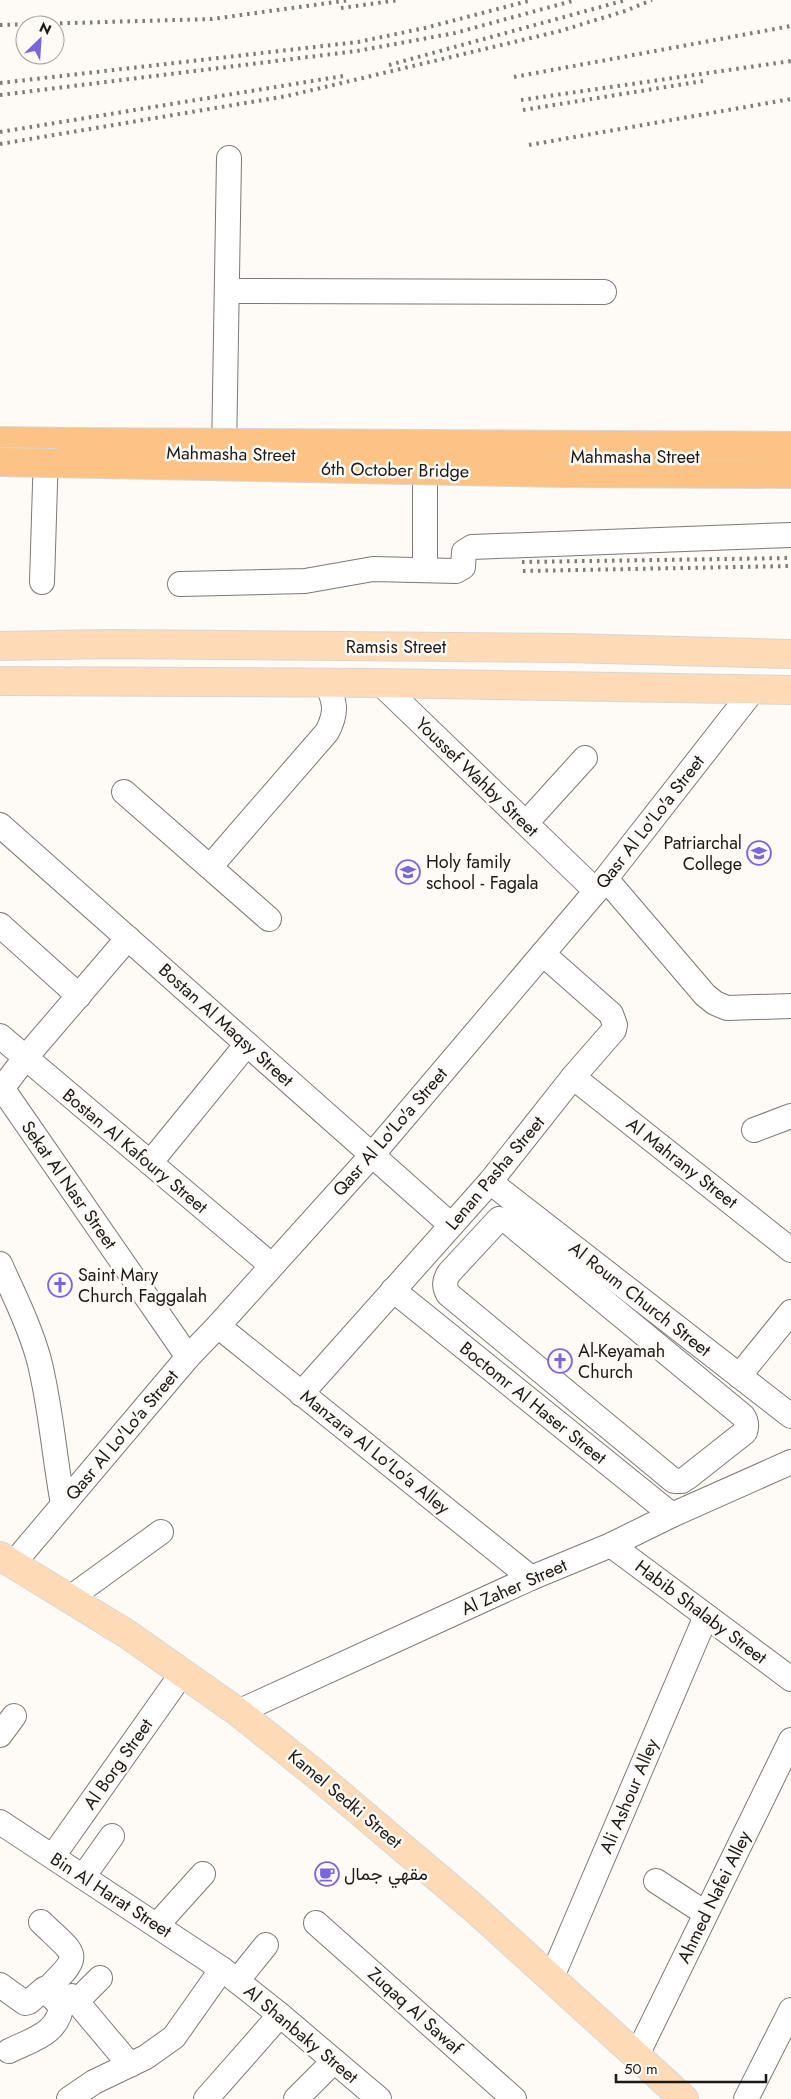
<svg xmlns="http://www.w3.org/2000/svg" width="791" height="2099" font-family="Jost,Vazirmatn,sans-serif">
  <style>
    .lines { fill: none; stroke-linecap: round; stroke-linejoin: round }
    .minor-casing { stroke: #7d7975; stroke-width: 26 }
    .major-casing { stroke: #d6d6d5; stroke-width: 30 }
    .highway-casing { stroke: #d6d6d5; stroke-width: 30 }
    .minor { stroke: #fff; stroke-width: 24 }
    .major { stroke: #fedbb6; stroke-width: 28 }
    .highway { stroke: #fdc385; stroke-width: 28 }
    .rail { stroke: #7e7b78; stroke-width: 4; stroke-dasharray: 2.5 5; stroke-linecap: butt }
    .highway-bridge-casing { stroke: #d6d6d5; stroke-width: 30; stroke-linecap: butt }
    .highway-bridge { stroke: #fdc385; stroke-width: 28 }
    .labels { text-anchor: middle; stroke-width: 5; stroke-linejoin: round; paint-order: stroke }
    .street-label { font-size: 18px; fill: #1b1918; stroke: #fefaf5 }
    .poi-label { font-size: 18px; fill: #1b1918; stroke: #fefaf5; text-anchor: start }
  </style>
  <rect width="100%" height="100%" fill="#fefaf5"/>
  <g class="lines">
    <g class="minor-casing">
      <g id="minor">
        <polyline points="227,291 604,292"/>
        <polyline points="224,453 229,158"/>
        <polyline points="425,570 425,456"/>
        <polyline points="42,582 46,452"/>
        <polyline points="180,584 305,581 373,569 456,571 463,567 464,552 472,547 791,535"/>
        <polyline points="380,683 596,891"/>
        <polyline points="124,792 269,919"/>
        <polyline points="526,823 585,758"/>
        <polyline points="0,825 451,1225"/>
        <path d="M210 867 327 732C337 713 336 702 326 683"/>
        <polyline points="606,879 705,995 715,1003 727,1008 791,1006"/>
        <polyline points="0,925 79,996"/>
        <polyline points="0,1036 271,1265"/>
        <polyline points="573,1077 791,1250"/>
        <polyline points="2,1088 188,1357"/>
        <polyline points="0,1091 26,1057 128,938"/>
        <polyline points="754,1130 791,1116"/>
        <polyline points="150,1163 247,1044"/>
        <polyline points="490,1182 791,1416"/>
        <path d="M499 1219 507 1221 743 1416C747 1422 747 1426 745 1432L688 1477 682 1481H674L448 1294C444 1286 444 1281 449 1273Z"/>
        <path d="M0 1264C14 1295 30 1327 39 1360 51 1407 54 1456 63 1504"/>
        <polyline points="393,1290 672,1515"/>
        <polyline points="218,1326 531,1578"/>
        <polyline points="739,1376 791,1312"/>
        <polyline points="301,1394 490,1182 573,1077 614,1030 615,1025 611,1014 543,954"/>
        <polyline points="611,1545 791,1679"/>
        <polyline points="13,1564 188,1357 218,1326 372,1155 596,891 754,689"/>
        <polyline points="70,1598 161,1532"/>
        <polyline points="238,1712 531,1578 611,1545 672,1515 791,1462"/>
        <polyline points="0,1735 14,1716"/>
        <polyline points="0,1822 222,1969 280,2015 379,2099"/>
        <polyline points="53,1856 183,1672"/>
        <polyline points="83,1877 112,1836"/>
        <polyline points="656,1881 705,1913"/>
        <path d="M41 1922C77 1957 84 1953 46 1990"/>
        <polyline points="316,1923 514,2099"/>
        <polyline points="157,1925 203,1874"/>
        <polyline points="552,1977 706,1616"/>
        <polyline points="237,1981 266,1945"/>
        <polyline points="0,1985 25,2003 29,2002 44,1989 59,2004 72,1996 130,2065"/>
        <polyline points="76,2002 100,1978"/>
        <path d="M9 2051C33 2039 59 2034 62 2003"/>
        <polyline points="637,2055 791,1740"/>
        <polyline points="69,2099 94,2082 146,2057 174,2037 222,1969"/>
        <polyline points="206,2099 280,2015"/>
        <polyline points="296,2099 334,2061"/>
        <polyline points="746,2099 791,2010"/>
      </g>
    </g>
    <g class="major-casing">
      <g id="major">
        <polyline points="0,646 109,644 567,648 791,654"/>
        <polyline points="0,681 380,683 791,690"/>
        <polyline points="0,1556 127,1634 238,1712 318,1776 475,1909 684,2099"/>
      </g>
    </g>
    <g class="highway-casing">
      <polyline id="highway" points="0,441 70,442"/>
    </g>
    <use href="#minor" class="minor"/>
    <use href="#major" class="major"/>
    <use href="#highway" class="highway"/>
    <g class="rail">
      <polyline points="341,8 399,0"/>
      <polyline points="0,25 212,19 350,0"/>
      <polyline points="389,65 626,0"/>
      <polyline points="514,77 791,26"/>
      <polyline points="0,83 358,42 425,28 532,0"/>
      <polyline points="0,95 357,51 455,33 576,0"/>
      <polyline points="521,100 791,61"/>
      <polyline points="523,110 703,81"/>
      <polyline points="0,132 343,76"/>
      <polyline points="0,144 287,96 560,31 625,11 652,0"/>
      <polyline points="529,145 791,99"/>
      <polyline points="522,562 791,558"/>
      <polyline points="523,571 791,566"/>
    </g>
    <g class="highway-bridge-casing">
      <g id="highway-bridge">
        <polyline points="70,442 791,446"/>
        <polyline points="0,462 564,473 791,474"/>
      </g>
    </g>
    <use href="#highway-bridge" class="highway-bridge"/>
  </g>
  <defs>
    <g id="school-ring" transform="scale(1.25)"><circle r="9.5" fill="#fefaf5" stroke="#7866e1" stroke-width="1.5"/><path d="M0-5L7-2L0 1L-7-2ZM-4 1L0 2.5L4 1V4Q0 6-4 4Z" fill="#7866e1"/></g>
    <g id="church-ring" transform="scale(1.25)"><circle r="9.5" fill="#fefaf5" stroke="#7866e1" stroke-width="1.5"/><path d="M-1.2-6h2.4v3.5h3.3v2.4h-3.3V6h-2.4V-.1h-3.3v-2.4h3.3Z" fill="#7866e1"/></g>
    <g id="cafe-ring" transform="scale(1.25)"><circle r="9.5" fill="#fefaf5" stroke="#7866e1" stroke-width="1.5"/><path d="M-5.5-4.5H6V0H3Q3 3.5 0 3.5H-2.5Q-5.5 3.5-5.5 0ZM3-3.2v2h1.7v-2ZM-6 4.5H4V6H-6Z" fill="#7866e1"/></g>
  </defs>
  <g fill-rule="evenodd">
    <use href="#school-ring" x="759" y="853"/>
    <use href="#school-ring" x="408" y="872"/>
    <use href="#church-ring" x="60" y="1285"/>
    <use href="#church-ring" x="560" y="1361"/>
    <use href="#cafe-ring" x="327" y="1874"/>
  </g>
  <g class="labels">
    <g class="street-label">
      <text transform="translate(231 454) rotate(1)" y="6">Mahmasha Street</text>
      <text x="635" y="463">Mahmasha Street</text>
      <text transform="translate(395 470) rotate(1)" y="6">6th October Bridge</text>
      <text x="396" y="653">Ramsis Street</text>
      <text transform="translate(477 777) rotate(44)" y="6">Youssef Wahby Street</text>
      <text transform="translate(650 822) rotate(-52)" y="6">Qasr Al Lo'Lo'a Street</text>
      <text transform="translate(226 1025) rotate(42)" y="6">Bostan Al Maqsy Street</text>
      <text transform="translate(390 1132) rotate(-49)" y="6">Qasr Al Lo'Lo'a Street</text>
      <text transform="translate(135 1151) rotate(40)" y="6">Bostan Al Kafoury Street</text>
      <text transform="translate(682 1163) rotate(38)" y="6">Al Mahrany Street</text>
      <text transform="translate(495 1173) rotate(-50)" y="6">Lenan Pasha Street</text>
      <text transform="translate(69 1185) rotate(55)" y="6">Sekat Al Nasr Street</text>
      <text transform="translate(640 1299) rotate(38)" y="6">Al Roum Church Street</text>
      <text transform="translate(533 1403) rotate(39)" y="6">Boctomr Al Haser Street</text>
      <text transform="translate(122 1435) rotate(-50)" y="6">Qasr Al Lo'Lo'a Street</text>
      <text transform="translate(375 1452) rotate(39)" y="6">Manzara Al Lo'Lo'a Alley</text>
      <text transform="translate(514 1587) rotate(-24)" y="6">Al Zaher Street</text>
      <text transform="translate(701 1612) rotate(37)" y="6">Habib Shalaby Street</text>
      <text transform="translate(118 1764) rotate(-55)" y="6">Al Borg Street</text>
      <text transform="translate(629 1796) rotate(-67)" y="6">Ali Ashour Alley</text>
      <text transform="translate(345 1799) rotate(40)" y="6">Kamel Sedki Street</text>
      <text transform="translate(111 1895) rotate(33)" y="6">Bin Al Harat Street</text>
      <text transform="translate(714 1897) rotate(-64)" y="6">Ahmed Nafei Alley</text>
      <text transform="translate(415 2011) rotate(42)" y="6">Zuqaq Al Sawaf</text>
      <text transform="translate(301 2034) rotate(40)" y="6">Al Shanbaky Street</text>
    </g>
    <g class="poi-label">
      <text x="742" y="849" text-anchor="end">Patriarchal<tspan x="742" dy="21">College</tspan></text>
      <text x="426" y="868">Holy family<tspan x="426" dy="21">school - Fagala</tspan></text>
      <text x="78" y="1281">Saint Mary<tspan x="78" dy="21">Church Faggalah</tspan></text>
      <text x="578" y="1357">Al-Keyamah<tspan x="578" dy="21">Church</tspan></text>
      <text x="344" y="1880">مقهي جمال</text>
    </g>
  </g>
  <g transform="translate(40 40) rotate(25)"><circle r="24" fill="#fefaf5" stroke="#a3a09d"/>
  <path d="M0-4L9 19L0 12L-9 19Z" fill="#7866e1"/>
  <text y="-8" font-size="14" font-weight="bold" text-anchor="middle" fill="#1b1918">N</text>
  </g>
  <path d="M616 2074v8h150v-8" fill="none" stroke="#1b1918" stroke-width="2.5"/>
  <text x="624" y="2074" font-size="15" fill="#1b1918" stroke="#fefaf5" stroke-width="4" paint-order="stroke">50 m</text>
</svg>
